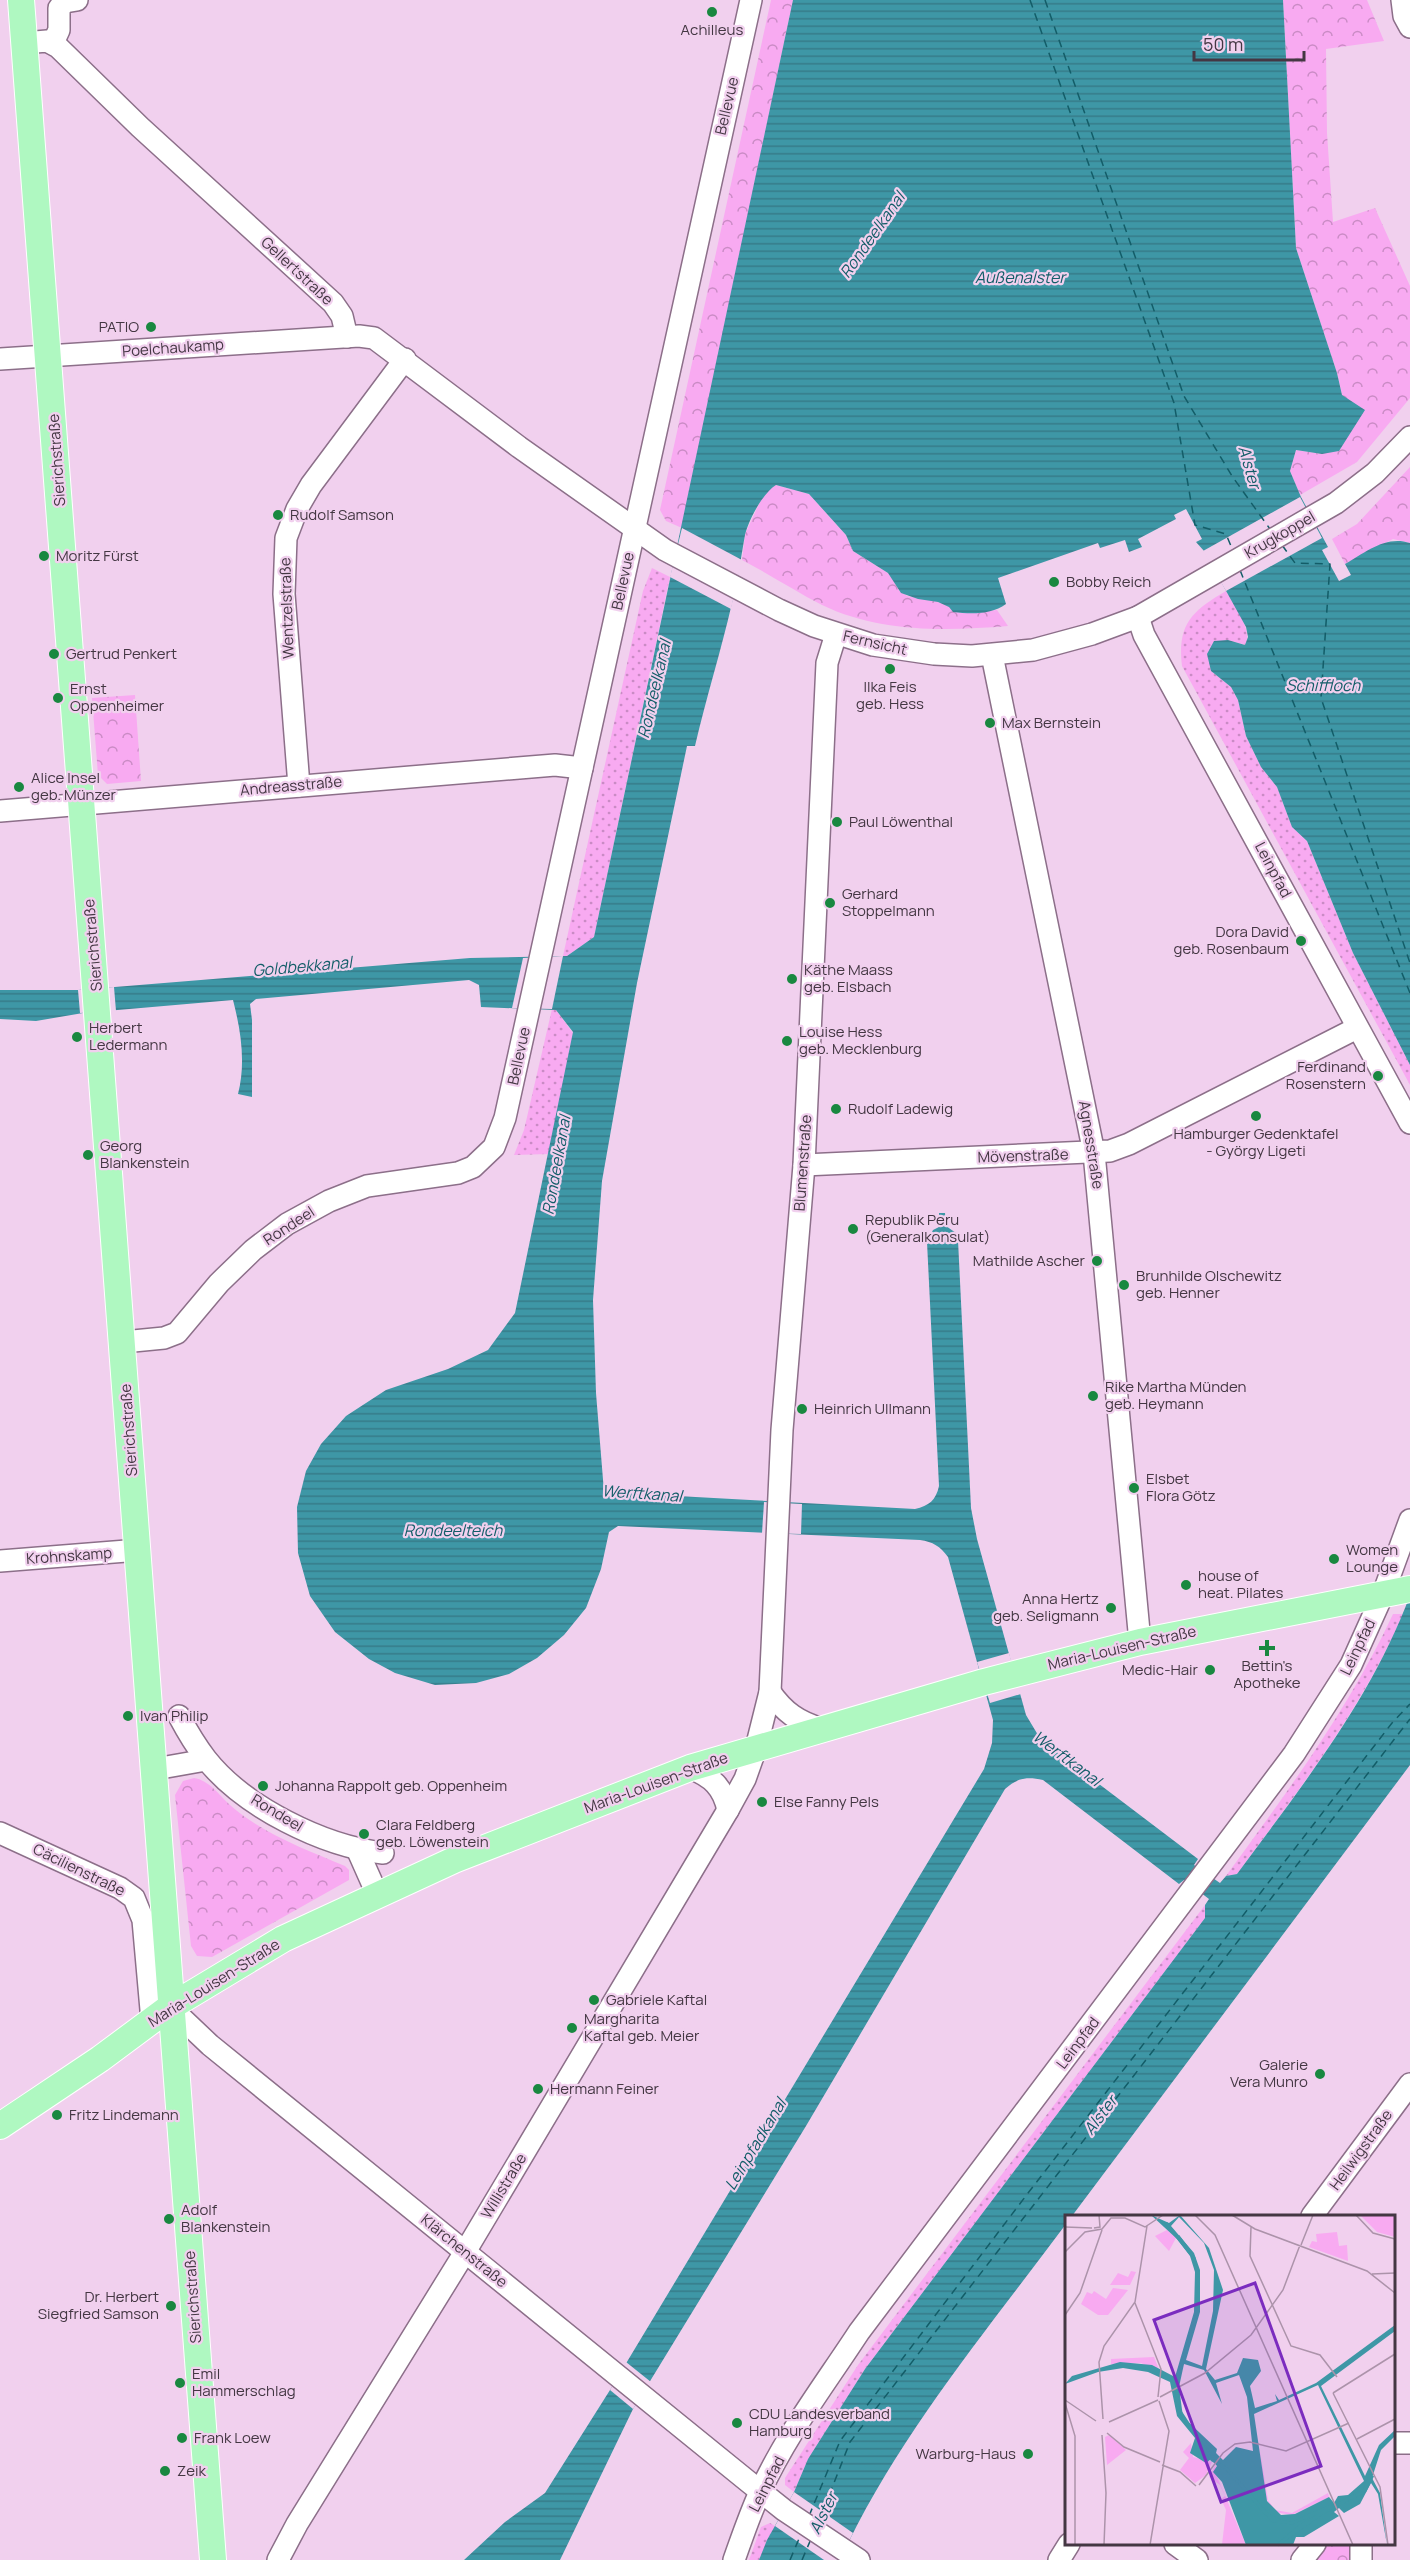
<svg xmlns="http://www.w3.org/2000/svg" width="1410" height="2560" font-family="Manrope,sans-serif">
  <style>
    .grass { fill: url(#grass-dots) }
    .park { fill: url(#park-crowns) }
    .water { fill: url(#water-rules) }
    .pier { fill: #f1d0ee }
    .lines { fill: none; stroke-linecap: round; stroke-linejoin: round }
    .ferry { stroke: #135d68; stroke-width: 1.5; stroke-dasharray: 8 6; stroke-linecap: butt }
    .minor-casing { stroke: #8c6f89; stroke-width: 24 }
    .major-casing { stroke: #fff; stroke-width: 28 }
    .minor { stroke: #fff; stroke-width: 21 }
    .major { stroke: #aff8c1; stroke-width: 26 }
    .poi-dot { fill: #198840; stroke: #f1d0ee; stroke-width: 2 }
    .labels { text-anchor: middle; stroke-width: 4.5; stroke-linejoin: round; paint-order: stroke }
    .poi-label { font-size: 15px; fill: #443743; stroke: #f1d0ee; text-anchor: start }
    .street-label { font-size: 15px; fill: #443743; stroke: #f1d0ee }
    .water-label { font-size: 16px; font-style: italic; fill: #135d68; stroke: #f1d0ee }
    .inset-river { fill: none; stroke: #3e97a6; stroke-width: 3 }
    .inset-road { fill: none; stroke: #ac93aa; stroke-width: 1.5 }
    .view { fill: #7b2cbf; fill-opacity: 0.15; stroke: #7b2cbf; stroke-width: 3 }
    .inset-edge { fill: none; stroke: #443743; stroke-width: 3 }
  </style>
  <defs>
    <pattern id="grass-dots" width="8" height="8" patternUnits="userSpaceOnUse" patternTransform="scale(1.5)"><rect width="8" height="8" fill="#f8aaf1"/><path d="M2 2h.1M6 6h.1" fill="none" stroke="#ca8bc5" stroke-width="1.8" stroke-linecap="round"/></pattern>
    <pattern id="park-crowns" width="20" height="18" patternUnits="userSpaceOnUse" patternTransform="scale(1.5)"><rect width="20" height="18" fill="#f8aaf1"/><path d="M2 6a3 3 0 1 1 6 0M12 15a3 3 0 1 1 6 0" fill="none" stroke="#ca8bc5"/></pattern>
    <pattern id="water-rules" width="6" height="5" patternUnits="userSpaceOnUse" patternTransform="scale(1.5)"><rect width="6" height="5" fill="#3e97a6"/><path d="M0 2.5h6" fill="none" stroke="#367c89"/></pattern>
  </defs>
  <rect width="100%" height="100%" fill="#f1d0ee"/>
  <g class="grass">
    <polygon points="652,568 670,577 594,937 567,956 563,956 643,591"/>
    <path d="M1226 591C1234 606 1252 627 1246 645L1228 640 1211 671 1231 687 1238 700 1246 736 1261 767 1277 787 1292 827 1307 841 1353 953 1410 1065V1085L1182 666C1177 624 1192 611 1226 591Z"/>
    <polygon points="552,1009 556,1010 573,1033 549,1154 514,1155 524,1130"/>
    <path d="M1393 1614H1403C1362 1709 1298 1791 1237 1874L1226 1876C1287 1792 1349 1709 1393 1614Z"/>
    <polygon points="1205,1905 1205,1918 865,2369 808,2459 794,2492 785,2485 785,2478 858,2365"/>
    <polygon points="770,2523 775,2526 759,2560 749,2560 761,2527"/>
  </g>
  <g class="park">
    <polygon points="771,0 793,0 682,528 666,521 660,510"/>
    <polygon points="1283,0 1367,0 1384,41 1326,49 1327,133 1333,222 1375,208 1410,286 1410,398 1357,462 1300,495 1290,471 1296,450 1322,454 1342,395 1337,373 1296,248"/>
    <polygon points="1410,467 1410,543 1393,539 1345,564 1332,539 1357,524"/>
    <path d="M776 485 809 494 846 535 853 551 888 573 907 596 929 599 969 613 997 610 1008 626C946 631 880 633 822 605 795 591 769 574 742 560L745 534 765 491Z"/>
    <polygon points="135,695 141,781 107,784 98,775 92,698"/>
    <path d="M194 1778C209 1780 219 1795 230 1805 263 1834 305 1849 345 1866L349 1870V1880L212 1957 197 1956 191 1946 175 1795 183 1781Z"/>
    <polygon points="1323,2544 1354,2544 1354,2560 1311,2560"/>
  </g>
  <path class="water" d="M793 0H1283L1296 248 1337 373 1342 395 1365 410 1339 451 1322 454 1296 450 1290 471 1301 497 1328 547 1322 550 1339 581 1351 575 1345 564C1366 552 1386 535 1410 543V1065L1353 953 1307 841 1292 827 1277 787 1261 767 1246 736 1238 700 1231 687 1211 671 1207 654 1214 641 1228 640 1245 645 1248 637 1246 627 1204 551 1196 542 1202 539 1186 509 1174 515 1176 519 1138 539 1142 547 1129 552 1125 540 1100 548 1098 543 998 578 1006 604C991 615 971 614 953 612L949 607 938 602 918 599 901 593 888 573 853 551 846 535 809 494 776 485C763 493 749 519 745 535 741 557 738 580 732 603 721 651 706 698 695 746H687L637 983 602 1181 593 1300 596 1393 604 1492 915 1509C929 1506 936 1500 939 1486L927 1242 933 1230 939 1227V1213H945L946 1226 956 1233 958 1240 971 1508 977 1539 1026 1715 1041 1740 1198 1859 1194 1865 1220 1883 1226 1876 1237 1874C1302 1786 1372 1698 1410 1595V1765L1072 2216H1066V2224C985 2333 897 2437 840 2560H759L767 2540 794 2492 808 2459 865 2369 1205 1918V1905L1209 1899 1184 1880 1179 1884 1043 1780C1028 1777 1018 1777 1005 1789L806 2126 633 2409 560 2560H464L505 2522 545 2493 610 2390 984 1769 992 1743 993 1720 948 1557C940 1546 933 1542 920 1540L618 1526 609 1532 601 1569 586 1608 564 1635 537 1658 509 1674 476 1683 435 1685 395 1673 369 1659 335 1632 310 1596 298 1553 297 1507 306 1471 321 1444 346 1416 386 1390 448 1369 488 1350 515 1313 573 1032 556 1010 481 1007 479 985 469 980 256 999 250 1004 252 1020V1097L238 1094C246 1063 241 1031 233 1000L83 1013 36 1021 0 1019V990H78L470 958 567 956 594 937Z"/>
  <g class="pier">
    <polygon points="1300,497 1322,538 1226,591 1203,551"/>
    <polygon points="682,528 742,560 731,609 670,577"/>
    <polygon points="563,956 552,1009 512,1008 523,958"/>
    <polygon points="114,987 116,1011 80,1013 78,990"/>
    <polygon points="764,1502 802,1504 801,1534 762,1533"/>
    <polygon points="1009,1653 1021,1694 990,1703 977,1662"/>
    <polygon points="626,2362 651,2382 633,2409 610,2390"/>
    <polygon points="794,2492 853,2533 840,2560 824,2560 775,2526"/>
  </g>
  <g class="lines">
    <g class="ferry">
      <polyline points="1030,0 1174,403 1195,525 1226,534 1233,551"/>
      <polyline points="1045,0 1184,396 1232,476 1270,529"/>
      <polyline points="1282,545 1295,563 1330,564 1321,698 1410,963"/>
      <polyline points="1240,570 1410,993"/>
      <polyline points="809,2516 840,2441 1025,2197 1392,1723 1410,1704"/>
      <polyline points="819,2521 850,2442 1410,1719"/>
      <polyline points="790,2560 801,2534"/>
      <polyline points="802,2560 811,2539"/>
    </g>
    <g class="minor-casing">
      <g id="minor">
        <polyline points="1402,0 1404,16 1410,27"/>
        <polyline points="24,43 47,41 58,47 140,127 333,303 342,316 347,337"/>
        <polyline points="53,43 59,30 59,8 65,2 77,0"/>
        <polyline points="0,359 359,336 374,338 519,447 665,550 779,610 814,626 873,645 934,654 972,656 1033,650 1092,634 1138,617 1336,503 1375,473 1410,437"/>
        <polyline points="1138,617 1144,635 1410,1123"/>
        <polyline points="992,655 1094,1153 1140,1642"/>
        <polyline points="299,786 284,594 286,538 297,509 311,485 405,359"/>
        <polyline points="0,811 555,765 582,768"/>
        <polyline points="804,1165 1110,1151 1129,1144 1357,1028"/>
        <polyline points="123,1342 164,1338 177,1333 219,1283 253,1250 287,1224 329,1201 367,1186 458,1173 473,1167 494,1147 505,1118 751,0"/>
        <polyline points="0,1561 139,1550"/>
        <path d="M770 1692C784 1712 798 1722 822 1729"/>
        <path d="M179 1716C187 1731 196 1746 206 1759 244 1807 323 1846 383 1853"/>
        <path d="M690 1768C712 1777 723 1787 728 1810"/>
        <polyline points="155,1769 206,1760"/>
        <polyline points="0,1833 120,1888 134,1898 143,1920 152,2021"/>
        <polyline points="357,1849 377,1894"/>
        <polyline points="170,2007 210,2045 750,2483 784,2510 859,2560"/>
        <polyline points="1312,2216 1410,2084"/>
        <polyline points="1394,2443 1410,2443"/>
        <polyline points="1175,2544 1197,2560"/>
        <polyline points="1361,2544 1361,2560"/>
        <polyline points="278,2560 297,2524 465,2252 728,1810 745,1779 756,1748 770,1692 782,1430 804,1165 827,663 836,634"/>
        <path d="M734 2560C742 2537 750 2514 760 2492 786 2435 825 2384 859 2332L1294 1754 1351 1665 1383 1594 1410 1520"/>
        <polyline points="1059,2560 1069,2544"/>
        <polyline points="1302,2560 1315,2544"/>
      </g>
    </g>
    <g class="major-casing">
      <g id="major">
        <polyline points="21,0 213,2560"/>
        <polyline points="0,2126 100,2059 170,2007 283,1939 454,1860 690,1768 984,1682 1140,1642 1410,1589"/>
      </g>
    </g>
    <use href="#minor" class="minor"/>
    <use href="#major" class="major"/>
  </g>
  <g class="poi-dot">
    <circle cx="712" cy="12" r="6"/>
    <circle cx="151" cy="327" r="6"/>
    <circle cx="278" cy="515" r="6"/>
    <circle cx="44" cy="556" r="6"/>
    <circle cx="1054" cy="582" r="6"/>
    <circle cx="54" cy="654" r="6"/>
    <circle cx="890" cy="669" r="6"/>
    <circle cx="58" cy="698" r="6"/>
    <circle cx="990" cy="723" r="6"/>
    <circle cx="19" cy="787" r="6"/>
    <circle cx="837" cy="822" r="6"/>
    <circle cx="830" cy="903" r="6"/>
    <circle cx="1301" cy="941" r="6"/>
    <circle cx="792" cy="979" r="6"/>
    <circle cx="77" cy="1037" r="6"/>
    <circle cx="787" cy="1041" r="6"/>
    <circle cx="1378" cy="1076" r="6"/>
    <circle cx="836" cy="1109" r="6"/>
    <circle cx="1256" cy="1116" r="6"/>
    <circle cx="88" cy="1155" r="6"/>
    <circle cx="853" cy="1229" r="6"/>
    <circle cx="1097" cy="1261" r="6"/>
    <circle cx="1124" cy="1285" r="6"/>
    <circle cx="1093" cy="1396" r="6"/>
    <circle cx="802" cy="1409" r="6"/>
    <circle cx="1134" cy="1488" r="6"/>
    <circle cx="1334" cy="1559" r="6"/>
    <circle cx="1186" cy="1585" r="6"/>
    <circle cx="1111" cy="1608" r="6"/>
    <path d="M1264 1639h6v6h6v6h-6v6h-6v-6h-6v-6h6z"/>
    <circle cx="1210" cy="1670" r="6"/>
    <circle cx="128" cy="1716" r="6"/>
    <circle cx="263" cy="1786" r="6"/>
    <circle cx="762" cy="1802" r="6"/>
    <circle cx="364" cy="1834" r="6"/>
    <circle cx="594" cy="2000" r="6"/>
    <circle cx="572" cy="2028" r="6"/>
    <circle cx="1320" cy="2074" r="6"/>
    <circle cx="538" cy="2089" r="6"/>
    <circle cx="57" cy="2115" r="6"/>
    <circle cx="169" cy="2219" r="6"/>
    <circle cx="171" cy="2306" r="6"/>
    <circle cx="180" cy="2383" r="6"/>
    <circle cx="737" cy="2423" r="6"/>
    <circle cx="182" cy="2438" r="6"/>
    <circle cx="1028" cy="2454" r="6"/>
    <circle cx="165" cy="2471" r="6"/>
  </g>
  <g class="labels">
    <g class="poi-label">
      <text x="712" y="35" text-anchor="middle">Achilleus</text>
      <text x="139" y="332" text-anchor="end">PATIO</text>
      <text x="290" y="520">Rudolf Samson</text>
      <text x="56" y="561">Moritz Fürst</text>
      <text x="1066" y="587">Bobby Reich</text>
      <text x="66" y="659">Gertrud Penkert</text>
      <text x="890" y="692" text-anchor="middle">Ilka Feis<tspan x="890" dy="17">geb. Hess</tspan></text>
      <text x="70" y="694">Ernst<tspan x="70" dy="17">Oppenheimer</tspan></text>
      <text x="1002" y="728">Max Bernstein</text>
      <text x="31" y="783">Alice Insel<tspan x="31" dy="17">geb. Münzer</tspan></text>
      <text x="849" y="827">Paul Löwenthal</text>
      <text x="842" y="899">Gerhard<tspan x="842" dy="17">Stoppelmann</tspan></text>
      <text x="1289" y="937" text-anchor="end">Dora David<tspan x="1289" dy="17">geb. Rosenbaum</tspan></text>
      <text x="804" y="975">Käthe Maass<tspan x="804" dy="17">geb. Elsbach</tspan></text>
      <text x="89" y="1033">Herbert<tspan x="89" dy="17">Ledermann</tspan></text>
      <text x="799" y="1037">Louise Hess<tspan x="799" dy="17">geb. Mecklenburg</tspan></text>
      <text x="1366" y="1072" text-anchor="end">Ferdinand<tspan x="1366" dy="17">Rosenstern</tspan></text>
      <text x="848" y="1114">Rudolf Ladewig</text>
      <text x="1256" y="1139" text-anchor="middle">Hamburger Gedenktafel<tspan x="1256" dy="17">- György Ligeti</tspan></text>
      <text x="100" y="1151">Georg<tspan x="100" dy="17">Blankenstein</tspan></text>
      <text x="865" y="1225">Republik Peru<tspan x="865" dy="17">(Generalkonsulat)</tspan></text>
      <text x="1085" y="1266" text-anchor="end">Mathilde Ascher</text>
      <text x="1136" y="1281">Brunhilde Olschewitz<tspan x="1136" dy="17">geb. Henner</tspan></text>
      <text x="1105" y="1392">Rike Martha Münden<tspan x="1105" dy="17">geb. Heymann</tspan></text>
      <text x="814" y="1414">Heinrich Ullmann</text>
      <text x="1146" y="1484">Elsbet<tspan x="1146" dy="17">Flora Götz</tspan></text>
      <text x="1346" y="1555">Women<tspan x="1346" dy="17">Lounge</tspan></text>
      <text x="1198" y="1581">house of<tspan x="1198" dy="17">heat. Pilates</tspan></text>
      <text x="1099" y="1604" text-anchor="end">Anna Hertz<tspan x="1099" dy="17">geb. Seligmann</tspan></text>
      <text x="1267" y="1671" text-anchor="middle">Bettin's<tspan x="1267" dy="17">Apotheke</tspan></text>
      <text x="1198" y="1675" text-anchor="end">Medic-Hair</text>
      <text x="140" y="1721">Ivan Philip</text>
      <text x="275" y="1791">Johanna Rappolt geb. Oppenheim</text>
      <text x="774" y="1807">Else Fanny Pels</text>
      <text x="376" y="1830">Clara Feldberg<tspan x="376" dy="17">geb. Löwenstein</tspan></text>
      <text x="606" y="2005">Gabriele Kaftal</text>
      <text x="584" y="2024">Margharita<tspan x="584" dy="17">Kaftal geb. Meier</tspan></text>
      <text x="1308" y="2070" text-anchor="end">Galerie<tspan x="1308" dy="17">Vera Munro</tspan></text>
      <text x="550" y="2094">Hermann Feiner</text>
      <text x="69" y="2120">Fritz Lindemann</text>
      <text x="181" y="2215">Adolf<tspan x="181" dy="17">Blankenstein</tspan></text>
      <text x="159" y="2302" text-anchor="end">Dr. Herbert<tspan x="159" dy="17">Siegfried Samson</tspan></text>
      <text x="192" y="2379">Emil<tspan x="192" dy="17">Hammerschlag</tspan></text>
      <text x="749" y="2419">CDU Landesverband<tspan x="749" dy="17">Hamburg</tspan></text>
      <text x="194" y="2443">Frank Loew</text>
      <text x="1016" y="2459" text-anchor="end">Warburg-Haus</text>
      <text x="177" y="2476">Zeik</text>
    </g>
    <g class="street-label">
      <text transform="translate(727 106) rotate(-77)" y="5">Bellevue</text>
      <text transform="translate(297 271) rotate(43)" y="5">Gellertstraße</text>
      <text transform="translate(173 348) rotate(-4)" y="5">Poelchaukamp</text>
      <text transform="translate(57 460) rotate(-94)" y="5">Sierichstraße</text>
      <text transform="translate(1280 535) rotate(-30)" y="5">Krugkoppel</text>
      <text transform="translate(623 581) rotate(-78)" y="5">Bellevue</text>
      <text transform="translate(287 608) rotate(-92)" y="5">Wentzelstraße</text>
      <text transform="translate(875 643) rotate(13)" y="5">Fernsicht</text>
      <text transform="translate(291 786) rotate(-5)" y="5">Andreasstraße</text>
      <text transform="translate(1273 870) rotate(62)" y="5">Leinpfad</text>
      <text transform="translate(93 945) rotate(-95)" y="5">Sierichstraße</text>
      <text transform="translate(519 1056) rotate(-78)" y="5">Bellevue</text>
      <text transform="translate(1091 1145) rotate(81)" y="5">Agnesstraße</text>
      <text transform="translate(1023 1156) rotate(-2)" y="5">Mövenstraße</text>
      <text transform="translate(803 1163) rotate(-86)" y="5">Blumenstraße</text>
      <text transform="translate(289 1226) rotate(-33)" y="5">Rondeel</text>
      <text transform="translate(129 1430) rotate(-94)" y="5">Sierichstraße</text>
      <text transform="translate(69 1556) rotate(-4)" y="5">Krohnskamp</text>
      <text transform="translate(1358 1647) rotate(-64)" y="5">Leinpfad</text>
      <text transform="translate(1122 1648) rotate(-13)" y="5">Maria-Louisen-Straße</text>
      <text transform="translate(656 1783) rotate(-20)" y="5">Maria-Louisen-Straße</text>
      <text transform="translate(277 1813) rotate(31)" y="5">Rondeel</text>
      <text transform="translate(79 1870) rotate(26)" y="5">Cäcilienstraße</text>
      <text transform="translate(214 1983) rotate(-32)" y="5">Maria-Louisen-Straße</text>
      <text transform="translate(1078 2043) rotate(-53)" y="5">Leinpfad</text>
      <text transform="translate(1361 2150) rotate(-54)" y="5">Heilwigstraße</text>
      <text transform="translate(504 2186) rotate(-59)" y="5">Willistraße</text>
      <text transform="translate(464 2251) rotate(39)" y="5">Klärchenstraße</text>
      <text transform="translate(193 2297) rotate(-94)" y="5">Sierichstraße</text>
      <text transform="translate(767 2484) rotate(-63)" y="5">Leinpfad</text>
    </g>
    <g class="water-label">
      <text transform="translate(872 235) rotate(-55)" y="6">Rondeelkanal</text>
      <text x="1020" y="283">Außenalster</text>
      <text transform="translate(1250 467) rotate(74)" y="6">Alster</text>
      <text x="1323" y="691">Schiffloch</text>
      <text transform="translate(654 689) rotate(-77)" y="6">Rondeelkanal</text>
      <text transform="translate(302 966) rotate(-5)" y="6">Goldbekkanal</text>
      <text transform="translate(556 1165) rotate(-80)" y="6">Rondeelkanal</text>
      <text transform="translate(642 1493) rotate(4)" y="6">Werftkanal</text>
      <text x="453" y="1536">Rondeelteich</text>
      <text transform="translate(1067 1758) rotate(37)" y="6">Werftkanal</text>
      <text transform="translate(1100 2115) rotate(-53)" y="6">Alster</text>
      <text transform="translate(755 2144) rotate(-59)" y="6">Leinpfadkanal</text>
      <text transform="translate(823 2513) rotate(-64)" y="6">Alster</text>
    </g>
  </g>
  <g transform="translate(1065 2215)">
    <rect width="330" height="330" fill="#f1d0ee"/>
    <path d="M295 0H330V22L312 17ZM102 15 111 23 104 36 90 21ZM66 56 71 57 65 70H45L53 58 63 62ZM48 73 63 75 43 100H33L16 89 22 77 27 79 29 76 41 84ZM44 220 61 235 42 250 40 222ZM126 228 128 242 147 247 141 260 130 268 115 255 124 243 118 237ZM194 231 203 285 210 295 227 298 263 278 264 282 227 300 209 297 201 283ZM151 249 150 257 181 330H157L161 295 156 284 160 281 155 270 144 262Z" fill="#f8aaf1"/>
    <path d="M272 17 274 31 282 30 283 46 244 32 247 26 252 27 251 19ZM89 142 95 157 76 148 46 149V144Z" fill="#f8aaf1"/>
    <path d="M86 0 104 8 115 0 144 33 158 75 141 154 150 165 172 158 178 143 193 145 196 156 185 171 190 193 212 186 210 179 214 185 251 168 330 110V116L256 171 300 261 314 230 330 215V221L316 235 307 263 315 278 322 330 313 279 306 268 295 289 279 298 274 293 269 297 274 301 239 322H231L228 330H181L157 267 148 257 152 251 146 244 141 248 125 238 130 223 112 201 105 167 83 157 58 153 33 157 0 169 7 161 55 147 87 150 110 162 129 97 130 57 125 41 112 24ZM114 2 139 28 149 55 148 96 137 151 121 145 135 97V55L129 38 106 11ZM119 149 139 155 157 189 151 168 174 160 182 182 188 236 171 232 158 245 151 238 152 234 118 202 114 172ZM253 170 299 266 283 280 273 281 269 288 264 282 230 299 216 300 202 286 189 199Z" fill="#3e97a6" fill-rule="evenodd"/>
    <path class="inset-river" d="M101 8 129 43 132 58V99L110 172M113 21 126 38M112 176 113 193 147 245 161 253 208 306 227 308 269 291M134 221 152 242M178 272 200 298 215 306M273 289 299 275 305 261 307 262 300 276 273 290M238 303 266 291M218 326 253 301M213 330 236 310 269 292"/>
    <path class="inset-road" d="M130 0 150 20 288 330M167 0 190 14 302 56 330 78M291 0 308 18 330 24M0 12 27 13M186 12 185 41 226 131 255 140 272 162M29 13 35 12 34 0M236 30 248 0M0 37 20 17 37 14 46 3H60L80 12 98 0M307 59 330 58M70 88 96 154 93 182M0 100 15 78 37 15M268 178 315 272 323 330M268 178 330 139M95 182 140 158 186 120 218 75 235 30M0 185 31 206M0 188 10 221V330M38 204 34 147 39 131 70 87 82 11M44 207 93 185M42 218 59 232 95 247M37 220 41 278 39 330M292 224 330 204M97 250 115 257 131 271M134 270 158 238 170 229 185 227 221 236 284 208M85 330 104 216 94 186"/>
    <path class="view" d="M190 68 256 251 156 287 89 105Z"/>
    <rect width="330" height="330" class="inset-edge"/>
  </g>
  <path d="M1194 51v9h110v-9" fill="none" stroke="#443743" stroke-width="3"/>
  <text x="1203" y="51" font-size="18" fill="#443743" stroke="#f1d0ee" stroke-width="4.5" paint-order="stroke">50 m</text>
</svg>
